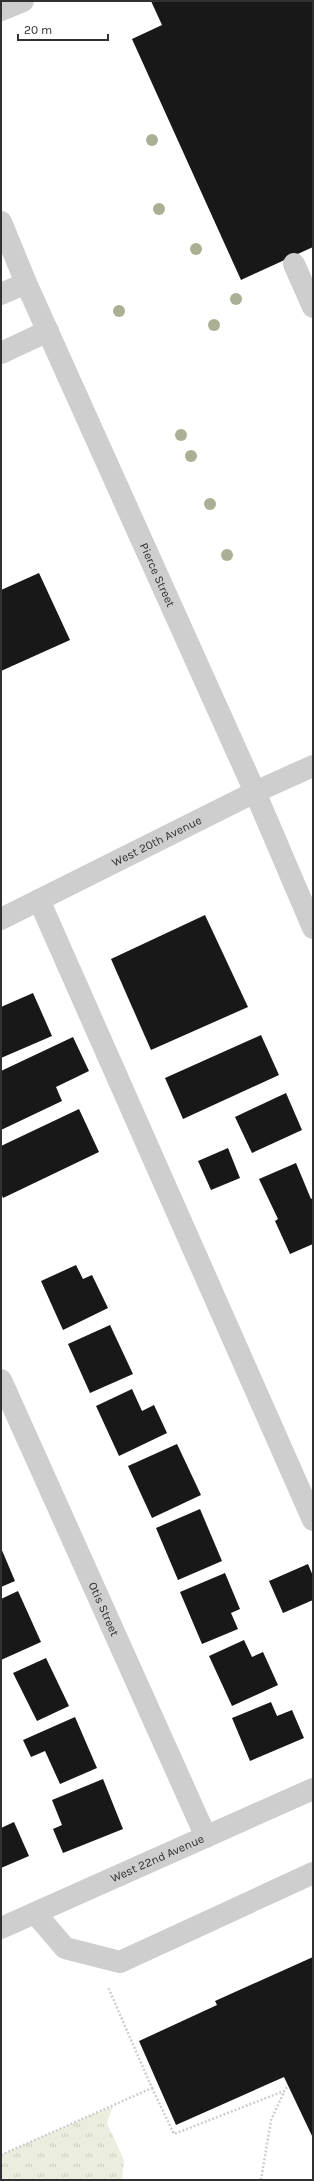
<svg xmlns="http://www.w3.org/2000/svg" width="314" height="2181" font-family="Karla,sans-serif">
  <style>
    .park { fill: url(#park-tufts) }
    .building { fill: #181818 }
    .lines { fill: none; stroke-linecap: round; stroke-linejoin: round }
    .path { stroke: #cecece; stroke-width: 2.5; stroke-dasharray: 2 2; stroke-linecap: butt }
    .minor { stroke: #cecece; stroke-width: 22 }
    .tree { fill: #a9b093 }
    .labels { text-anchor: middle; stroke-width: 4; stroke-linejoin: round; paint-order: stroke }
    .street-label { font-size: 12px; fill: #313131; stroke: #fff }
  </style>
  <defs>
    <pattern id="park-tufts" width="24" height="20" patternUnits="userSpaceOnUse"><rect width="24" height="20" fill="#ebeede"/><path d="M3 7l-1-3M5 7V3M7 7l1-3M15 17l-1-3M17 17v-4M19 17l1-3" fill="none" stroke="#cacdbf"/></pattern>
  </defs>
  <rect width="100%" height="100%" fill="#fff"/>
  <polygon class="park" points="113,2106 107,2123 124,2160 122,2180 1,2180 1,2155"/>
  <g class="building">
    <polygon points="151,1 313,1 313,247 241,280 132,39 162,25"/>
    <polygon points="39,573 70,640 1,671 1,590"/>
    <polygon points="205,915 248,1007 151,1050 111,959"/>
    <polygon points="33,993 52,1036 1,1058 1,1007"/>
    <polygon points="261,1035 279,1075 183,1119 165,1078"/>
    <polygon points="73,1037 89,1071 56,1087 62,1101 1,1130 1,1071"/>
    <polygon points="286,1093 302,1130 252,1153 235,1117"/>
    <polygon points="79,1109 99,1152 3,1198 1,1193 1,1146"/>
    <polygon points="228,1148 240,1178 211,1190 198,1161"/>
    <polygon points="296,1163 311,1199 313,1198 313,1244 290,1254 275,1221 278,1219 259,1179"/>
    <polygon points="76,1265 83,1279 92,1275 108,1308 63,1330 41,1281"/>
    <polygon points="110,1325 133,1374 90,1393 68,1344"/>
    <polygon points="132,1389 142,1411 154,1405 167,1433 119,1456 96,1406"/>
    <polygon points="177,1444 201,1495 152,1518 128,1466"/>
    <polygon points="200,1509 222,1561 178,1580 156,1528"/>
    <polygon points="1,1548 15,1581 1,1587"/>
    <polygon points="308,1564 313,1576 313,1600 283,1613 269,1581"/>
    <polygon points="225,1573 240,1609 231,1613 238,1629 202,1644 180,1592"/>
    <polygon points="18,1591 41,1642 1,1660 1,1599"/>
    <polygon points="244,1640 252,1657 263,1652 278,1685 232,1706 209,1656"/>
    <polygon points="46,1658 69,1706 37,1721 13,1673"/>
    <polygon points="271,1702 277,1716 292,1710 304,1738 250,1761 232,1718"/>
    <polygon points="75,1717 97,1768 60,1784 45,1751 31,1757 23,1740"/>
    <polygon points="103,1779 123,1829 63,1853 53,1829 62,1825 52,1800"/>
    <polygon points="14,1822 29,1856 1,1868 1,1828"/>
    <polygon points="313,1957 313,2138 284,2077 176,2125 139,2041 217,2005 215,2001"/>
  </g>
  <g class="lines">
    <g class="path">
      <polyline points="152,2088 174,2134 284,2091 288,2086"/>
      <polyline points="1,2155 152,2088 108,1987"/>
      <polyline points="261,2180 271,2120 284,2092"/>
    </g>
    <g class="minor">
      <polyline points="1,10 23,1"/>
      <path id="s1" d="M1 222 26 283 255 792 313 928"/>
      <polyline points="294,264 313,307"/>
      <polyline points="1,294 26,283"/>
      <polyline points="1,353 48,331"/>
      <polyline points="39,900 313,1520"/>
      <path id="s2" d="M1 919 255 792 313 766"/>
      <path id="s3" d="M1 1380 206 1837"/>
      <polyline points="35,1913 65,1948 120,1962 313,1873"/>
      <path id="s4" d="M1 1928 313 1789"/>
    </g>
  </g>
  <g class="tree">
    <circle cx="152" cy="140" r="6"/>
    <circle cx="159" cy="209" r="6"/>
    <circle cx="196" cy="249" r="6"/>
    <circle cx="236" cy="299" r="6"/>
    <circle cx="119" cy="311" r="6"/>
    <circle cx="214" cy="325" r="6"/>
    <circle cx="181" cy="435" r="6"/>
    <circle cx="191" cy="456" r="6"/>
    <circle cx="210" cy="504" r="6"/>
    <circle cx="227" cy="555" r="6"/>
  </g>
  <g class="labels">
    <g class="street-label">
      <text dy="4" stroke="none"><textPath href="#s1" startOffset="386">Pierce Street</textPath></text>
      <text dy="4" stroke="none"><textPath href="#s2" startOffset="174">West 20th Avenue</textPath></text>
      <text dy="4" stroke="none"><textPath href="#s3" startOffset="251">Otis Street</textPath></text>
      <text dy="4" stroke="none"><textPath href="#s4" startOffset="171">West 22nd Avenue</textPath></text>
    </g>
  </g>
  <rect width="314" height="2181" fill="none" stroke="#313131" stroke-width="4"/>
  <path d="M18 34v6h90v-6" fill="none" stroke="#313131" stroke-width="2"/>
  <text x="24" y="34" font-size="12" fill="#313131" stroke="#ffffff" stroke-width="3" paint-order="stroke">20 m</text>
</svg>
